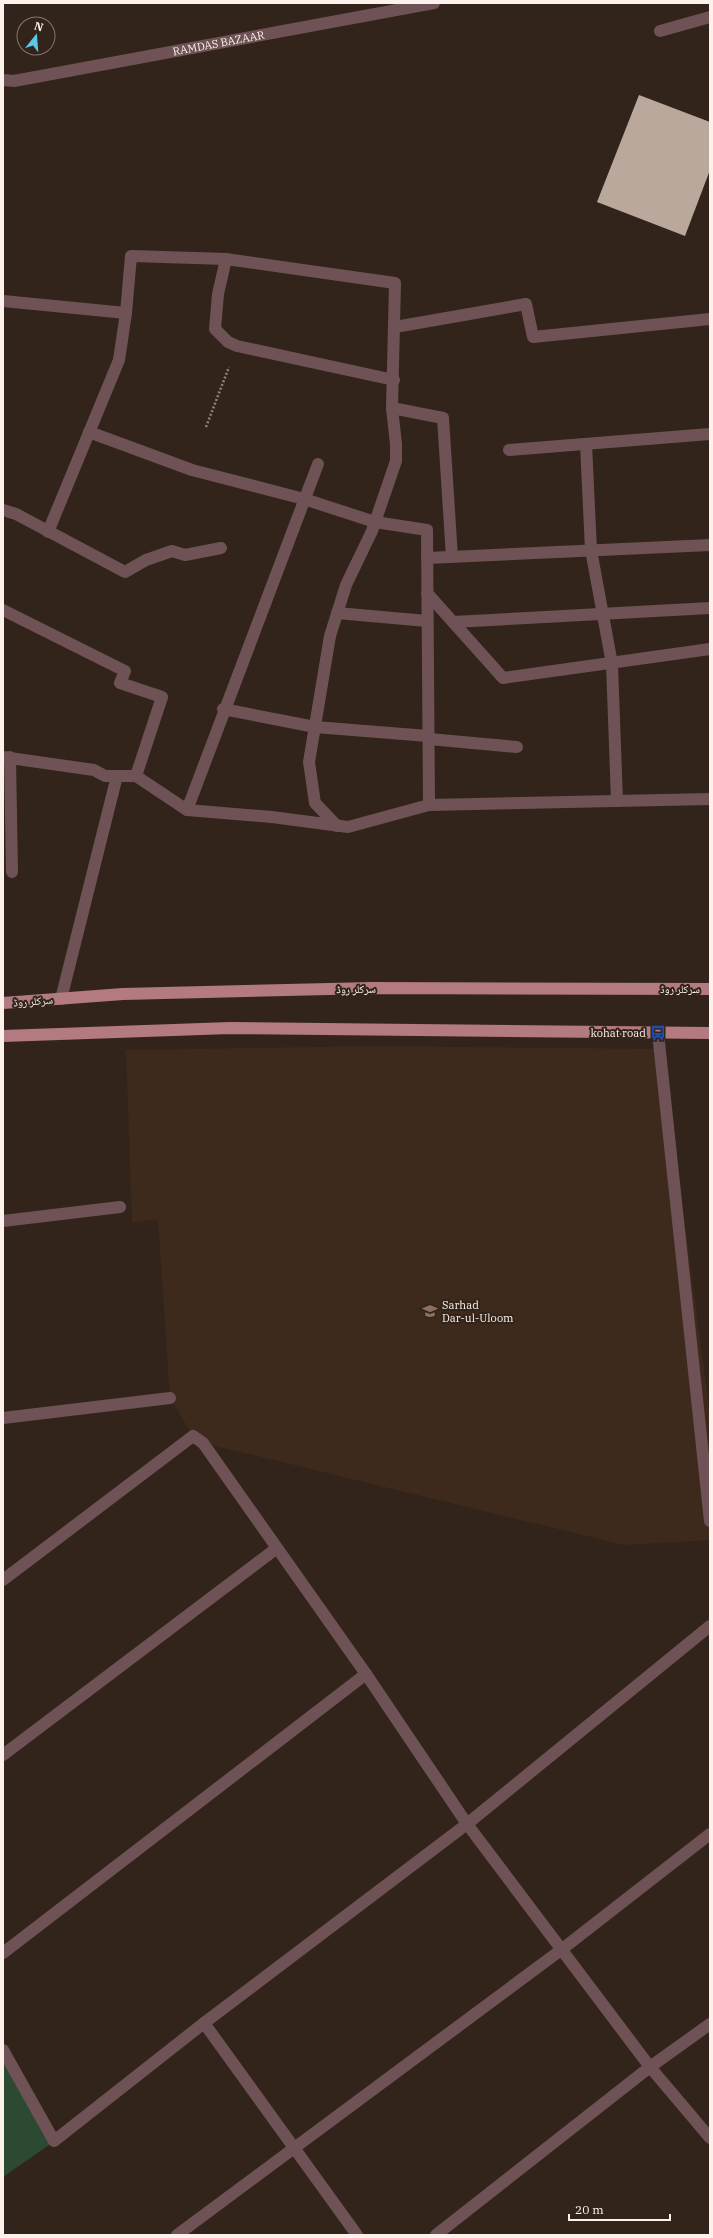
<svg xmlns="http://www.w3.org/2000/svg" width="713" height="2238" font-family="'IBM Plex Serif','Noto Naskh Arabic',serif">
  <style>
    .built { fill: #3e2a1c }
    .green { fill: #2c4932 }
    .building { fill: #baa89c }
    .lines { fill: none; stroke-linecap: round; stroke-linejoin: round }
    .path { stroke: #8e8279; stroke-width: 2.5; stroke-dasharray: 2 2; stroke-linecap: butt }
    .minor { stroke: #6e5255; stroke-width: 12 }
    .major { stroke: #b37a81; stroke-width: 12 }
    .labels { text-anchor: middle; stroke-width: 4; stroke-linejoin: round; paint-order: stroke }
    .street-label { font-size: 11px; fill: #fcf2eb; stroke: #32241a }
    .poi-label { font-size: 11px; fill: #fcf2eb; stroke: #32241a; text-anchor: end }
  </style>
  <rect width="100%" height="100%" fill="#32241a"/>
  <polygon class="built" points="376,1046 662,1049 710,1415 710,1540 624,1545 203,1443 193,1436 170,1398 158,1219 132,1223 126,1050"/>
  <polygon class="green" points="3,2045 59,2138 3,2177"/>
  <polygon class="building" points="639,95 710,122 710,170 685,236 597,202"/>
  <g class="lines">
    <polyline class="path" points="206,427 229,367"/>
    <g class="minor">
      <polyline points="660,31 710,17"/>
      <path id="s1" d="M3 80 14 81 434 3"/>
      <polyline points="226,259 218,294 215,329 228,342 237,346 394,380"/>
      <polyline points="3,301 126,313 131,256 226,259 395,283 392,408 396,444 396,461 372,531 346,585 330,636 309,762 315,803 337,826"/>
      <polyline points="395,327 526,304 533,337 710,319"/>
      <polyline points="392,408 443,418 452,557"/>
      <polyline points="89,432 192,470 304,499 375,522 427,530 429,805"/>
      <polyline points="586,444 591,550 612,664 617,801"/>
      <polyline points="509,450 710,434"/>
      <polyline points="3,510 16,514 125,572 146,560 172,551 185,555 221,548"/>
      <polyline points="48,532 119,360 126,313"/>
      <polyline points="427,558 710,545"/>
      <polyline points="427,593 503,678 710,649"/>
      <polyline points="3,610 125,671 120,683 162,697 136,776"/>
      <polyline points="337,613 427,621"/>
      <polyline points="453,622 710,608"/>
      <polyline points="223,709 315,727 428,736"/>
      <polyline points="429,739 517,747"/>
      <polyline points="3,757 94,770 105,776 136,776 187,810 272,817 348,827 429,805 710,799"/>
      <polyline points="10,757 12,872"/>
      <polyline points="187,810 318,464"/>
      <polyline points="61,999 117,776"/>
      <polyline points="658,1033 710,1521"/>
      <polyline points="3,1221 120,1207"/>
      <polyline points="3,1418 170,1398"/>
      <polyline points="3,1580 193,1436 203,1443 366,1674 467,1824 650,2067 710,2138"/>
      <polyline points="3,1755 277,1548"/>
      <polyline points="3,1953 366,1674"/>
      <polyline points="204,2023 357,2235"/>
      <polyline points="3,2050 54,2141 204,2023 467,1824 710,1626"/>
      <polyline points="177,2235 561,1950 710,1834"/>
      <polyline points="436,2235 650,2067 710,2024"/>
    </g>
    <g class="major">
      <polyline points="3,1003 123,994 372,988 710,989"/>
      <polyline points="3,1036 230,1028 710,1033"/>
    </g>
  </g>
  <defs>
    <g id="bus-bare" transform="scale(1.2)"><path d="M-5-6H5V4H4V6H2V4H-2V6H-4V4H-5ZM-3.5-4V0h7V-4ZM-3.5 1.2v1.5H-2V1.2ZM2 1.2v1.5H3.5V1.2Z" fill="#1a4fb4" stroke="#32241a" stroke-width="2.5" paint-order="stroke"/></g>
    <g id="school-bare" transform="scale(1.2)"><path d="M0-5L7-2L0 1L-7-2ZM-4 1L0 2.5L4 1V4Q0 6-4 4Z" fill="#8d6e63" stroke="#32241a" stroke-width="2.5" paint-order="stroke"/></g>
  </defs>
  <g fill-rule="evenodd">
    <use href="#bus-bare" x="658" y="1033"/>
    <use href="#school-bare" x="430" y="1311"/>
  </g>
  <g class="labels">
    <g class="street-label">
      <text dy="4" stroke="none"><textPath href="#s1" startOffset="219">RAMDAS BAZAAR</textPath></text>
      <text transform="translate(356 989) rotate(-1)" y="4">سرکلر روڈ</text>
      <text x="680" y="993">سرکلر روڈ</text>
      <text transform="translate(33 1001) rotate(-4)" y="4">سرکلر روڈ</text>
    </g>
    <g class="poi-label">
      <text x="646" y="1037">kohat road</text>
      <text x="442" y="1309" text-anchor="start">Sarhad<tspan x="442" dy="13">Dar-ul-Uloom</tspan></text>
    </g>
  </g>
  <rect width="713" height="2238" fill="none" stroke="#fcf2eb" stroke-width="8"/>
  <g transform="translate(36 36) rotate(17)"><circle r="19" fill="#32241a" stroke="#83766e"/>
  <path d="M0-3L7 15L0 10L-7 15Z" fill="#5ac8e6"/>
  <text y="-6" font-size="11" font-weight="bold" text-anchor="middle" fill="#fcf2eb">N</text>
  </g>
  <path d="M569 2214v6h101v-6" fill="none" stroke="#fcf2eb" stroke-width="2"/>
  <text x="575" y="2214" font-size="12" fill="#fcf2eb" stroke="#32241a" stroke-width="3" paint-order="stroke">20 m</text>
</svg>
